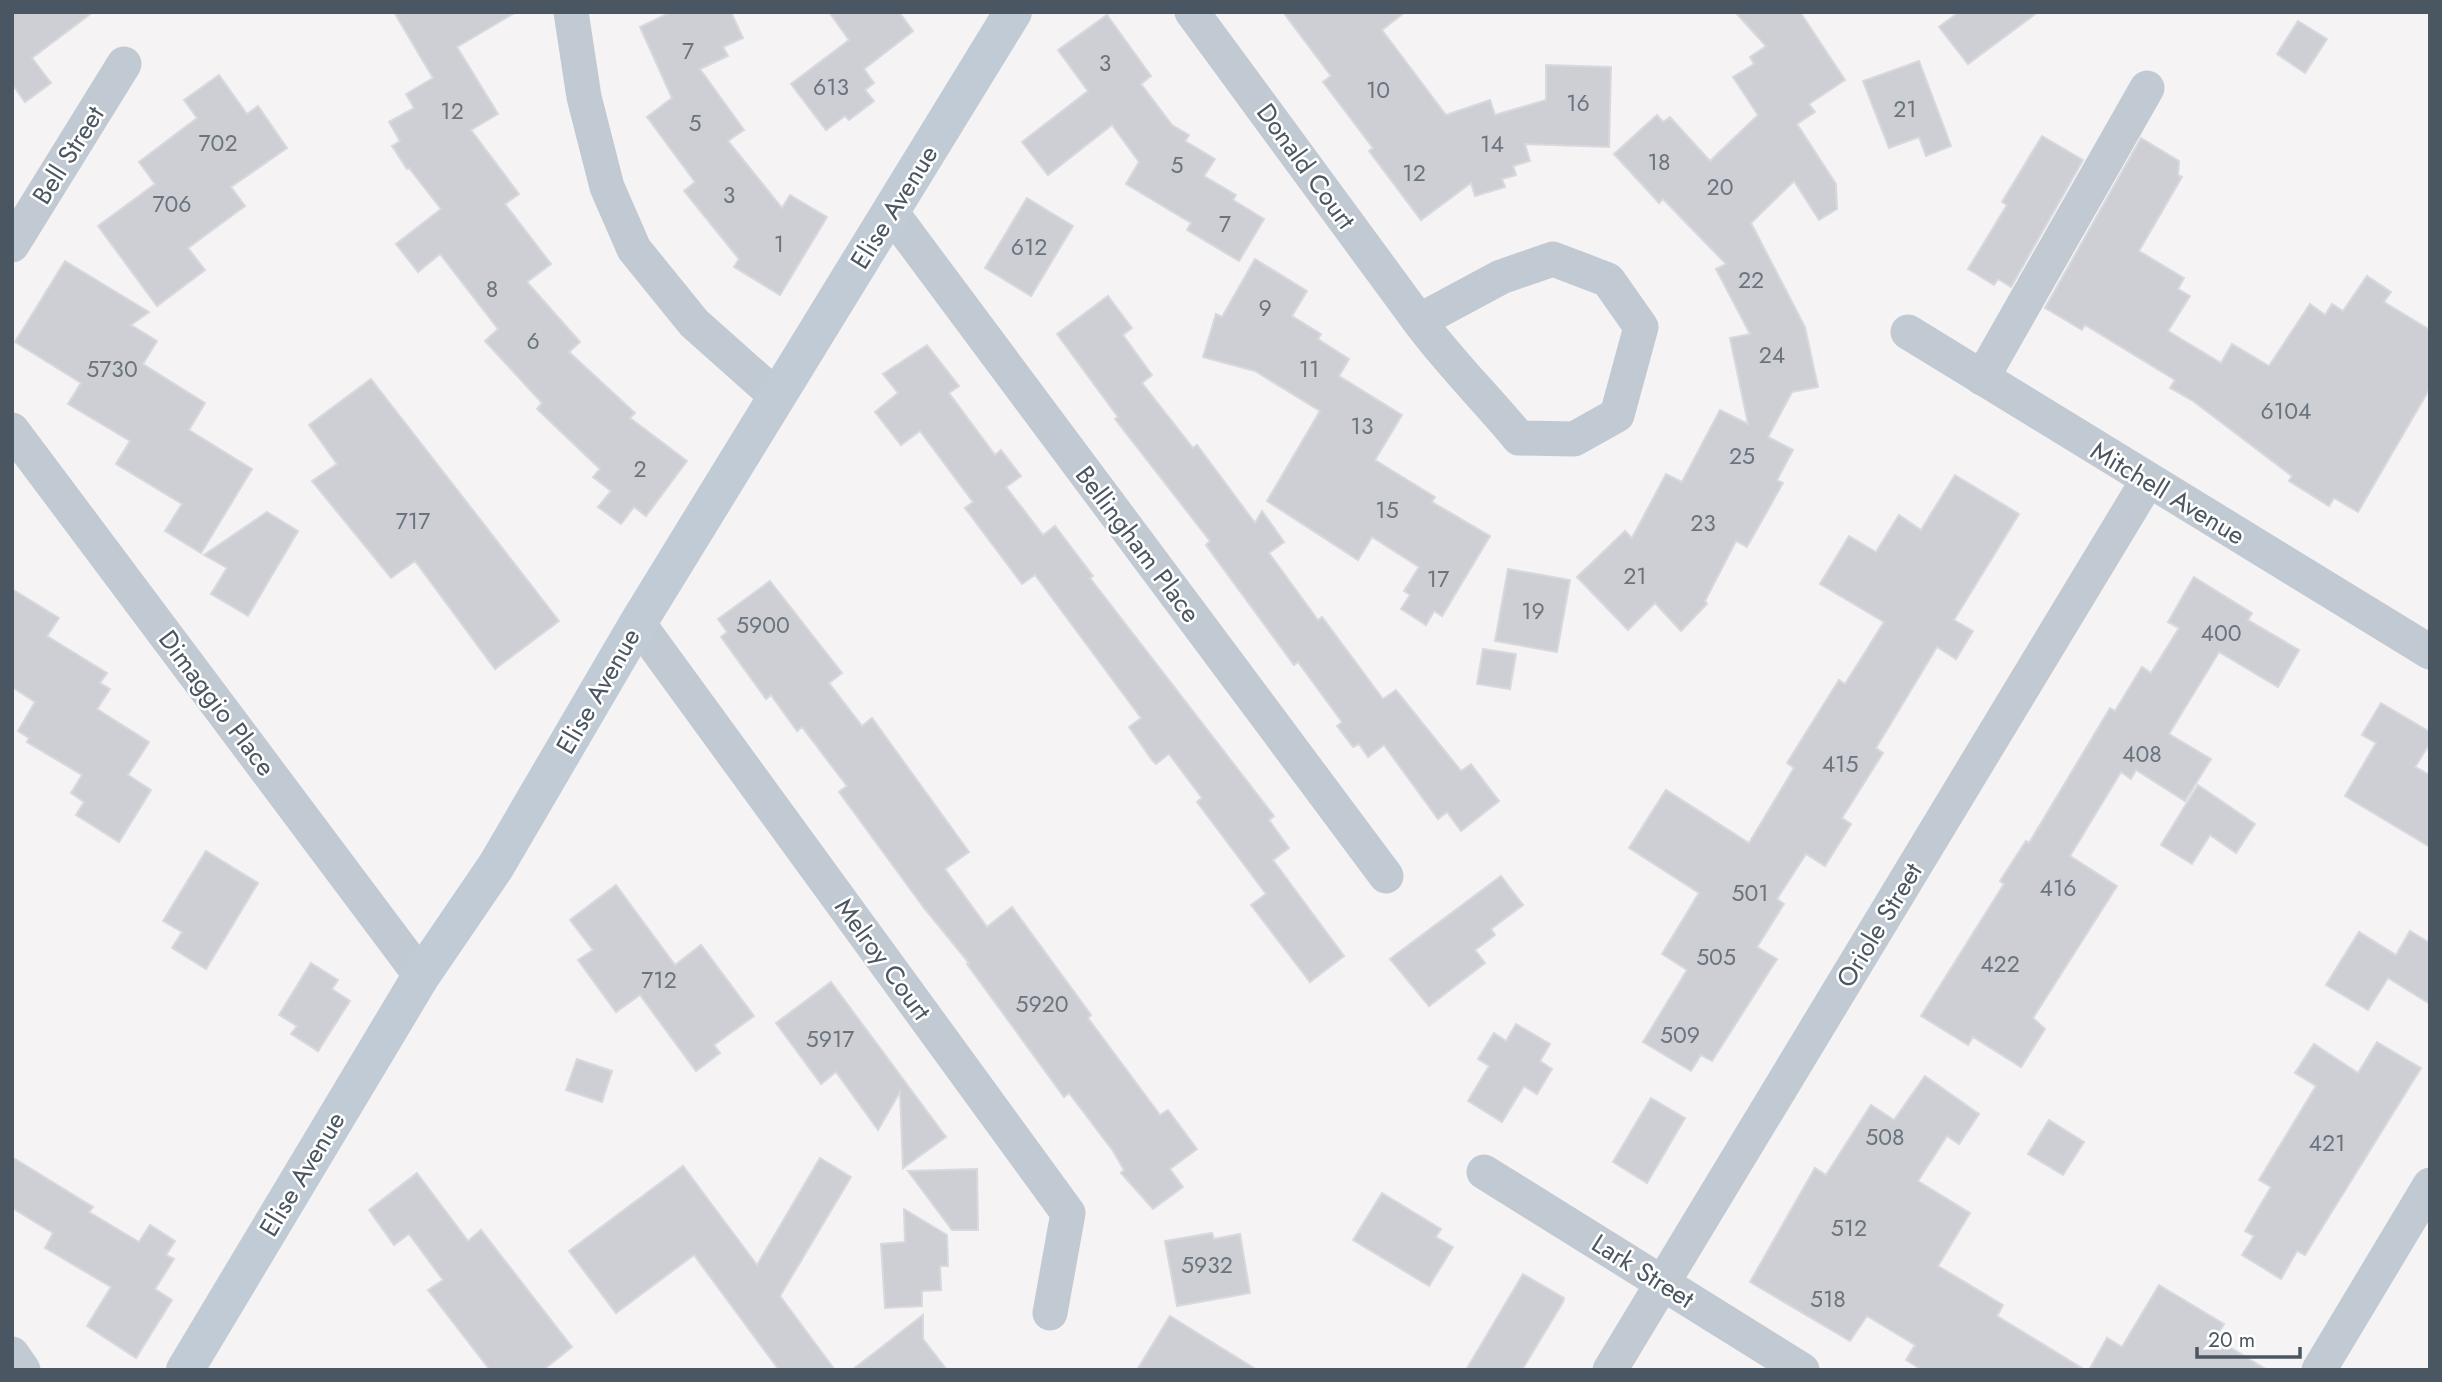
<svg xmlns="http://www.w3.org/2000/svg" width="2442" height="1382" font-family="Jost,sans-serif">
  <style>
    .building { fill: #cdcfd5; stroke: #d7d9de; stroke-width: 2 }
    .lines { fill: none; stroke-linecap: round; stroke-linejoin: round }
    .street { stroke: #c1cad2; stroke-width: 35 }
    .secondary { stroke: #c1cbd6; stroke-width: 38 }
    .labels { text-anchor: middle; stroke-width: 5; stroke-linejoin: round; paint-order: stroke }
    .number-label { font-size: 23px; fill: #6b747e }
    .street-label { font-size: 26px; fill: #4a5661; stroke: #fff }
  </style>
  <rect width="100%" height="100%" fill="#f5f3f3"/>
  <g class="building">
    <polygon points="12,12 93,12 32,58 51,83 25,102 12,84"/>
    <polygon points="394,12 516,12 457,47 498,114 471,130 519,194 505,204 551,264 527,282 580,342 569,352 635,413 630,418 687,461 646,516 634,507 621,524 598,507 611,491 593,477 600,469 537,409 542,403 485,341 498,329 440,254 418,272 396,244 441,209 409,168 407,169 392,146 400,141 389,122 414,108 406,94 433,78"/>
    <polygon points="671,12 731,12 743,38 723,47 728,56 700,69 744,130 728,141 782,208 790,195 827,217 780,295 734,267 739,259 684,191 695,182 647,117 672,98 640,27"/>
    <polygon points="829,12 899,12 913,31 864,69 874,83 865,90 874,101 849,120 845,116 826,130 791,84 849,40"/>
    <polygon points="1283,12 1405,12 1382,30 1446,115 1490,100 1495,115 1546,100 1546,65 1611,67 1609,147 1525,144 1530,161 1513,166 1516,175 1502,179 1505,187 1475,196 1471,183 1421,220 1369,151 1373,148 1323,82 1331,76"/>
    <polygon points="1735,12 1800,12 1845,80 1809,104 1815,112 1797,124 1836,184 1837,209 1819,220 1794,181 1751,223 1805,327 1818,387 1792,392 1768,437 1793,450 1777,480 1783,483 1747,547 1736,541 1705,601 1707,604 1681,631 1655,603 1628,630 1577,577 1625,531 1632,538 1666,474 1682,482 1720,410 1748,424 1730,338 1750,334 1716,269 1726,264 1663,199 1659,203 1614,154 1657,115 1663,122 1670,117 1710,161 1758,115 1733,77 1754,64 1750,57 1766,46"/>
    <polygon points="1959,12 2038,12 1968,64 1939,27"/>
    <polygon points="1107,15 1151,76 1141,84 1172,125 1189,135 1185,141 1215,159 1204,176 1236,195 1233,200 1264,219 1239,261 1187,230 1191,223 1126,184 1139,162 1112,125 1048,175 1022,142 1088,91 1058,50"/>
    <polygon points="2298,21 2327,39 2305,73 2277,54"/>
    <polygon points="1919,61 1951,146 1926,156 1919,137 1889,148 1863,81"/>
    <polygon points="219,75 247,114 258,106 287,148 231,187 245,206 188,248 205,270 157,306 98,226 155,184 139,162 197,118 184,100"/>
    <polygon points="2042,136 2083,160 2011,287 1998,279 1994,285 1968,269 2007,205 2002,202"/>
    <polygon points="2141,138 2179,161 2178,175 2182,177 2139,251 2184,278 2178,289 2190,296 2168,331 2221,363 2232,344 2269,366 2310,304 2325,315 2332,304 2343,311 2367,276 2391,292 2384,302 2430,330 2430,388 2358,512 2334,498 2329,506 2289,481 2292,476 2193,401 2170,388 2175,380 2085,325 2082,330 2045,308"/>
    <polygon points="1027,198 1073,226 1031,296 985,268"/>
    <polygon points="1255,259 1307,291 1292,316 1321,334 1318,339 1349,359 1339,376 1402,415 1375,460 1435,497 1432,502 1490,536 1442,616 1434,611 1426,625 1401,609 1410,595 1404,591 1419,567 1372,537 1358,560 1267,501 1320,411 1255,371 1203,357 1216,314 1222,317"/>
    <polygon points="65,261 149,312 131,325 157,341 143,364 205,403 189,430 252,469 201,553 165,531 182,504 116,464 130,441 68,404 81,383 15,342"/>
    <polygon points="1108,296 1132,328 1123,335 1152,375 1142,383 1193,448 1197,445 1255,523 1262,511 1284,542 1269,553 1318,620 1322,617 1383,699 1396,690 1461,771 1471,764 1499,801 1461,831 1447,812 1438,819 1384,745 1368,757 1359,744 1353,747 1337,726 1342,722 1298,662 1294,665 1206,545 1210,541 1115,419 1118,417 1057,334"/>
    <polygon points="927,345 959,386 949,393 995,455 1001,450 1021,476 1006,487 1043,535 1055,526 1093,576 1090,578 1274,816 1269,820 1289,848 1273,860 1344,956 1310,982 1251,905 1266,894 1197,802 1202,798 1169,754 1156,764 1152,760 1129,727 1141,718 1035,575 1022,584 965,508 973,502 920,431 901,445 875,412 898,393 883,374"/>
    <polygon points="371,379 559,621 495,669 415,561 391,578 312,481 337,464 309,425"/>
    <polygon points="1955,475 2019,514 1954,620 1973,631 1956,659 1937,647 1876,748 1883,753 1842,818 1851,824 1825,866 1806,854 1777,899 1784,904 1757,947 1777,959 1712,1061 1701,1055 1691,1071 1643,1042 1687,970 1662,954 1699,893 1629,848 1666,790 1749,843 1794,768 1787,763 1839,680 1845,684 1884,622 1820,584 1849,536 1876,552 1899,515 1921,530"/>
    <polygon points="267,512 298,531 248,616 211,594 227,568 204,555"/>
    <polygon points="1508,569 1570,580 1557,652 1495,641"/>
    <polygon points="2194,577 2252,613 2248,620 2299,650 2278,687 2219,652 2169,734 2211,759 2185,801 2136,770 2131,779 2121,772 2070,856 2117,886 2033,1018 2045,1029 2021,1067 1973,1037 1968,1045 1921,1016 2004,884 2000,881 2026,841 2029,843 2110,708 2115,711 2142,667 2151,673 2179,628 2168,622"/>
    <polygon points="770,581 842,673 829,683 862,726 872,718 969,852 945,869 987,927 1012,907 1091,1015 1088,1018 1160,1115 1168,1110 1197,1149 1170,1169 1183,1187 1153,1209 1121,1173 1124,1170 1113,1151 1069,1093 1064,1097 967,964 969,963 924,908 839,792 847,786 802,727 797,731 771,695 766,699 721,637 727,632 718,619"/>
    <polygon points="12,589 59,618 47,636 107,673 100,683 110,689 97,709 149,742 128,775 151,790 119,842 76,815 84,802 71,793 82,775 27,742 29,738 18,731 35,702 12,687"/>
    <polygon points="1483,649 1516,654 1510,689 1477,684"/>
    <polygon points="2381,703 2430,732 2430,743 2415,767 2430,775 2430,847 2345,796 2376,743 2362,735"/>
    <polygon points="2198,785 2255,824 2236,853 2210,835 2192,864 2161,845"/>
    <polygon points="206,851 258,883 206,969 172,948 182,932 163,921"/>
    <polygon points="1501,876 1523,905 1491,929 1495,935 1475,950 1485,963 1429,1006 1390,959"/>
    <polygon points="616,885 675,965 701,945 754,1016 714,1045 720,1053 696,1071 640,995 616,1012 578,960 593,950 570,920"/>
    <polygon points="2410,931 2430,943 2430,1004 2388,978 2368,1010 2326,985 2359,932 2396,955"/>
    <polygon points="311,963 338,980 332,989 350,1001 318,1051 291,1034 297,1026 279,1015"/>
    <polygon points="831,982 946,1137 903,1168 900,1092 878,1130 836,1072 821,1084 776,1023"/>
    <polygon points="1516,1024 1550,1044 1540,1061 1552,1069 1537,1094 1524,1086 1502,1122 1468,1101 1489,1066 1478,1059 1494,1033 1506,1041"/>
    <polygon points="2377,1042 2421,1068 2305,1255 2297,1251 2281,1279 2242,1255 2254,1236 2245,1231 2271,1187 2259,1180 2316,1086 2295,1073 2314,1044 2358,1073"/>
    <polygon points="577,1059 612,1071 602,1102 566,1090"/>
    <polygon points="1925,1076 1979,1114 1959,1144 1947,1136 1918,1181 1970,1213 1938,1266 2003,1305 1997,1316 2085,1370 1922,1370 1906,1360 1915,1345 1867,1316 1850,1341 1750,1282 1815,1168 1826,1175 1871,1105 1894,1120"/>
    <polygon points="1651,1098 1685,1118 1647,1183 1613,1162"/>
    <polygon points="2049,1120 2084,1142 2063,1175 2028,1154"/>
    <polygon points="12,1157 93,1207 89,1212 139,1242 150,1225 175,1241 166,1255 174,1259 155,1289 172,1300 136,1358 87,1326 111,1287 45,1248 53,1233 12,1208"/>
    <polygon points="820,1158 851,1177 780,1296 835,1370 779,1370 694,1255 616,1313 569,1251 683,1166 757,1265"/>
    <polygon points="977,1169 978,1230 952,1230 908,1171"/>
    <polygon points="417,1173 468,1241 481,1230 572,1347 543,1370 490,1370 428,1290 443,1280 409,1234 394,1245 369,1210"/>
    <polygon points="1382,1193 1441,1229 1436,1237 1453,1247 1429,1286 1353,1240"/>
    <polygon points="904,1209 947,1235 948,1266 940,1266 941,1290 922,1291 922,1306 885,1308 881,1244 905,1242"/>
    <polygon points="1212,1233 1214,1239 1240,1234 1250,1293 1177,1306 1165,1241"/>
    <polygon points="1523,1274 1564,1298 1563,1302 1522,1370 1466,1370"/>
    <polygon points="2159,1285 2224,1324 2215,1338 2267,1370 2089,1370 2107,1338 2122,1347"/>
    <polygon points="923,1315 923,1339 947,1370 852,1370"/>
    <polygon points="1170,1316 1257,1370 1137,1370"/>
  </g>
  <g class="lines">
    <g class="street">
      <polyline points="571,12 584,97 607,187 634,249 694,323 776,396"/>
      <path d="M1192 12 1419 321C1450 363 1486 398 1519 438L1574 439 1617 415 1641 327 1608 280 1553 259 1501 277 1419 321"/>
      <polyline points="891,212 1386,876"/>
      <polyline points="12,245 124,64"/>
      <polyline points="1908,332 2430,652"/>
      <polyline points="1982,378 2147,88"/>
      <polyline points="12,430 421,976"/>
      <polyline points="638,623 1068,1213 1050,1313"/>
      <polyline points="1484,1172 1802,1370"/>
      <polyline points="12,1354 23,1370"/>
      <polyline points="1610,1370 2148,480"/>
      <polyline points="2319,1370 2430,1185"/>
    </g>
    <polyline class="secondary" points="185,1370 421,976 496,866 638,623 1013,12"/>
  </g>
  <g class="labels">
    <g class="number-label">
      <text x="688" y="59">7</text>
      <text x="1105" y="71">3</text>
      <text x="831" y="95">613</text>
      <text x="1378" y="98">10</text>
      <text x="1578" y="111">16</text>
      <text x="1905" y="117">21</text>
      <text x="452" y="119">12</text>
      <text x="695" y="131">5</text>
      <text x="218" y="151">702</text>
      <text x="1492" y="152">14</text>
      <text x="1659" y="170">18</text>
      <text x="1177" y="173">5</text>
      <text x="1414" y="181">12</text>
      <text x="1720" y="195">20</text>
      <text x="729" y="203">3</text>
      <text x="172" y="212">706</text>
      <text x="1225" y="232">7</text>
      <text x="779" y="252">1</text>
      <text x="1029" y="255">612</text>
      <text x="1751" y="288">22</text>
      <text x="492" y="297">8</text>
      <text x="1265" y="316">9</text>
      <text x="533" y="349">6</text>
      <text x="1772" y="363">24</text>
      <text x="112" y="377">5730</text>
      <text x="1309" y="377">11</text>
      <text x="2286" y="419">6104</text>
      <text x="1362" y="434">13</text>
      <text x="1742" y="464">25</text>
      <text x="640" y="477">2</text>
      <text x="1387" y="518">15</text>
      <text x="413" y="529">717</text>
      <text x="1703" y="531">23</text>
      <text x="1635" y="584">21</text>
      <text x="1438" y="587">17</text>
      <text x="1533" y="619">19</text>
      <text x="763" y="633">5900</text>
      <text x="2221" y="641">400</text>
      <text x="2142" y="762">408</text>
      <text x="1840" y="772">415</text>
      <text x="2058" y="896">416</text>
      <text x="1750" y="901">501</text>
      <text x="1716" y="965">505</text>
      <text x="2000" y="972">422</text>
      <text x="659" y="988">712</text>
      <text x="1042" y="1012">5920</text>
      <text x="1680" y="1043">509</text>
      <text x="830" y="1047">5917</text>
      <text x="1885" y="1145">508</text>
      <text x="2327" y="1151">421</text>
      <text x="1849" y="1236">512</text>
      <text x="1207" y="1273">5932</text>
      <text x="1828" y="1307">518</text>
    </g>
    <g class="street-label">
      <text transform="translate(68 155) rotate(-58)" y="9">Bell Street</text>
      <text transform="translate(1306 166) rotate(54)" y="9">Donald Court</text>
      <text transform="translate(894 207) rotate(-58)" y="9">Elise Avenue</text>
      <text transform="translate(2168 493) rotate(31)" y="9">Mitchell Avenue</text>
      <text transform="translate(1138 544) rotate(53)" y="9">Bellingham Place</text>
      <text transform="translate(598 691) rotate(-60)" y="9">Elise Avenue</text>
      <text transform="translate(217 703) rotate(53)" y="9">Dimaggio Place</text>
      <text transform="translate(1879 925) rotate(-59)" y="9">Oriole Street</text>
      <text transform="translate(883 959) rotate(54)" y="9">Melroy Court</text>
      <text transform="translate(302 1174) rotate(-59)" y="9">Elise Avenue</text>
      <text transform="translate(1643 1271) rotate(32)" y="9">Lark Street</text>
    </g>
  </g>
  <rect width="2442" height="1382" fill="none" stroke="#4a5661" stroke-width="28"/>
  <path d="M2197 1347v10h103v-10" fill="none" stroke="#4a5661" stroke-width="3.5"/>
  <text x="2208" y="1347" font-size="21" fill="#4a5661" stroke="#ffffff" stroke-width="5" paint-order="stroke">20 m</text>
</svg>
